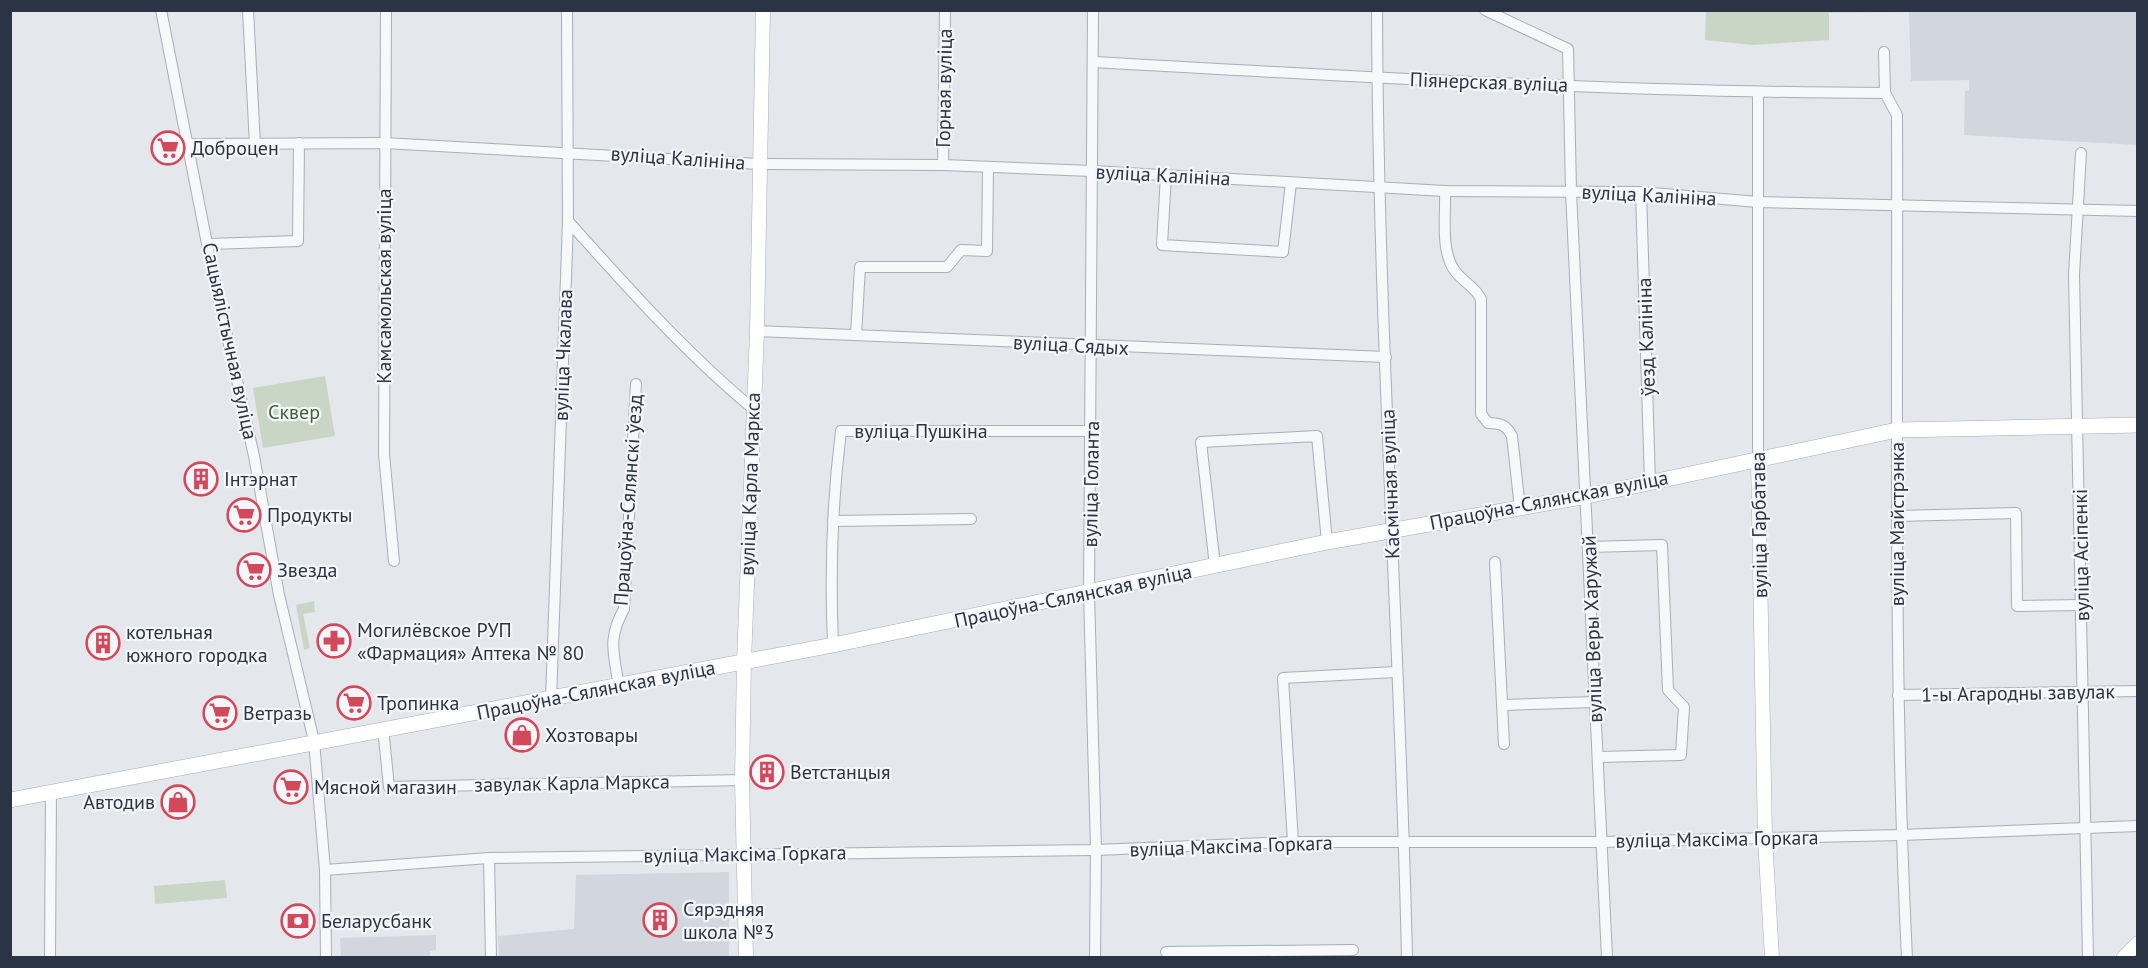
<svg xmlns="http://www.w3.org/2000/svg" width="2148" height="968" font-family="'PT Sans',sans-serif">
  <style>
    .built { fill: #d2d6de }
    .green { fill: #c9d6c5 }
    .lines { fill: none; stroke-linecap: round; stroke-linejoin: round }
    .street-casing { stroke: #a9aeb7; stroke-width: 12 }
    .secondary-casing { stroke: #a9aeb7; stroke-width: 15 }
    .primary-casing { stroke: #a3abb8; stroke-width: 16 }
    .street { stroke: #f7f8fa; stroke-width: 10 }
    .secondary { stroke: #fff; stroke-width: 14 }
    .primary { stroke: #fff; stroke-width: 15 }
    .labels { text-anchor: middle; stroke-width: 4.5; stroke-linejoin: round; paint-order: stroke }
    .street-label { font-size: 20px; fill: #2b3445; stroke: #f4f6f9 }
    .poi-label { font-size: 20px; fill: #2b3445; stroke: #f4f6f9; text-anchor: start }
    .park-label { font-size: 20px; fill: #3f6138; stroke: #f4f6f9 }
  </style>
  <rect width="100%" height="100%" fill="#e4e7ec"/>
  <g class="built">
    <polygon points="1829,11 2137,11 2137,145 1964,135 1965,91 1969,90 1969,80 1911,81 1909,12 1829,13"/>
    <polygon points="729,872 729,957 499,957 498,936 574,929 576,875"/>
    <polygon points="436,935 436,950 430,951 430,957 341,957 340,938"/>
  </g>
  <g class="green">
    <polygon points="1706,11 1829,11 1829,40 1753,45 1705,40"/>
    <polygon points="325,376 335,436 263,448 253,388"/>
    <polygon points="314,601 315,612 303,614 310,648 304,650 296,605"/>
    <polygon points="225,880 227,898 155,904 154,886"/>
  </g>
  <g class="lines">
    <g class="street-casing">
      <g id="street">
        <polyline points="161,10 212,269 254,456 279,595 314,741 325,870 326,958"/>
        <polyline points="248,10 255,145"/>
        <polyline points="386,10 384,454 394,561"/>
        <polyline points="1093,10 1089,593 1096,850 1095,958"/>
        <path d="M1377 10C1378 326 1400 642 1407 958"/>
        <polyline points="1485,10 1568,49 1571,191 1607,958"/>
        <path d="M1884 52 1885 93 1897 115C1898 396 1893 677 1907 958"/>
        <path d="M1094 62C1357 77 1621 92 1885 93"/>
        <polyline points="189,144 384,143 759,164 943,165 1092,171 1445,191 1641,192 1758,202 2138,211"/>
        <polyline points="2081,153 2074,275 2088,958"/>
        <polyline points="943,165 945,10"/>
        <polyline points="1166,175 1162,245 1283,252 1291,183"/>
        <path d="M1445 191C1446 215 1440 251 1455 271 1463 282 1475 287 1481 299V414L1488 423C1501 423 1506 425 1512 436L1520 508"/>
        <polyline points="1641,192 1650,482"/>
        <path d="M568 221C627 287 685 352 752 408"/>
        <polyline points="208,244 298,241 299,143"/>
        <polyline points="757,331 1386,357"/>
        <polyline points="856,335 860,267 947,267 961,250 987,251 988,169"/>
        <polyline points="1758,458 1758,92"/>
        <polyline points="1897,516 2016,513 2017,606 2082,605"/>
        <polyline points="833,521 971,519"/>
        <polyline points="1589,547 1662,545 1668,690 1684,707 1681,755 1598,757"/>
        <polyline points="1495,562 1504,744"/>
        <polyline points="1215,566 1201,442 1317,436 1327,542"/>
        <path d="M833 645C830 574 832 502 841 431H1091"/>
        <path d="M619 687C614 654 607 639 624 609L636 384"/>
        <polyline points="1898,695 2138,691"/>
        <polyline points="551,700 568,221 567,10"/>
        <polyline points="1503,705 1595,702"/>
        <polyline points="383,728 389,787 742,780"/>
        <polyline points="1293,842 1283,678 1396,672"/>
        <polyline points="489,858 491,958"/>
        <polyline points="325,870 489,858 1096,850 1293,842 1601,842 1901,835 2138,826"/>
        <polyline points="1166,952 1353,950"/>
        <polyline points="50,958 51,792"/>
      </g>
    </g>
    <g class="secondary-casing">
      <g id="secondary">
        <polyline points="1758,458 1765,838 1772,958"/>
        <polyline points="746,958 742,780 744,661 757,331 763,10"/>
        <polyline points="2123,958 2138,943"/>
      </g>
    </g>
    <g class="primary-casing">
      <polyline id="primary" points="10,800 833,645 1327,542 1587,496 1897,430 2138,425"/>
    </g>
    <use href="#street" class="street"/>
    <use href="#secondary" class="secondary"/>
    <use href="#primary" class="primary"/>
  </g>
  <defs>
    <g id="supermarket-ring" transform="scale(1.725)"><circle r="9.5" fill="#f4f6f9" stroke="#d1495b" stroke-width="1.5"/><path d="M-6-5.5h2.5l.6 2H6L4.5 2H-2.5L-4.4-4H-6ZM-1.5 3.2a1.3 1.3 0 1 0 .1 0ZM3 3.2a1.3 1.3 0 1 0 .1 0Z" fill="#d1495b"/></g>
    <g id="building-ring" transform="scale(1.725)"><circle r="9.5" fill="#f4f6f9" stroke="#d1495b" stroke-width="1.5"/><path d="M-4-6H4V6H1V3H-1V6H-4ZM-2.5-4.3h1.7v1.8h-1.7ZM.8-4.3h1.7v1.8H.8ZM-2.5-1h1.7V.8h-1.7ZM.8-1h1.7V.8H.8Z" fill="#d1495b"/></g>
    <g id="pharmacy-ring" transform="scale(1.725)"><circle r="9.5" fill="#f4f6f9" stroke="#d1495b" stroke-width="1.5"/><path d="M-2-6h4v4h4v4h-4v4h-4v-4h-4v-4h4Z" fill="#d1495b"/></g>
    <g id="shop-ring" transform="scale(1.725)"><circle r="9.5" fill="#f4f6f9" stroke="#d1495b" stroke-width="1.5"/><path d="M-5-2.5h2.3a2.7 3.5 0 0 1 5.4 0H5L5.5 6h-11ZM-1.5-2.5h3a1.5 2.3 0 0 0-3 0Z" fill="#d1495b"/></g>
    <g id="bank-ring" transform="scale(1.725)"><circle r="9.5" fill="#f4f6f9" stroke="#d1495b" stroke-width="1.5"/><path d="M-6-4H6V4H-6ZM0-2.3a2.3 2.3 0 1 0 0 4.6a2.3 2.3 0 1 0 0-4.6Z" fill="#d1495b"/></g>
  </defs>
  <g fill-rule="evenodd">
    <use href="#supermarket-ring" x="168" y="148"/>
    <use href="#building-ring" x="201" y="479"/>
    <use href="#supermarket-ring" x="244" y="515"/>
    <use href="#supermarket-ring" x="254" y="570"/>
    <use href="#pharmacy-ring" x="334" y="641"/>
    <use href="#building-ring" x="103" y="643"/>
    <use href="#supermarket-ring" x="354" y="703"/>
    <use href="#supermarket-ring" x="220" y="713"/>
    <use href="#shop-ring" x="522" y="735"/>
    <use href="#building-ring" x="767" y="772"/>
    <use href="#supermarket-ring" x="291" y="787"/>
    <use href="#shop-ring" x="178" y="802"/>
    <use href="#building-ring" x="660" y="920"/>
    <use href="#bank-ring" x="298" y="921"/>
  </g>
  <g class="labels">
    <g class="street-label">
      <text transform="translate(1489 82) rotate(2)" y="7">Піянерская вуліца</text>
      <text transform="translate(944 88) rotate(-89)" y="7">Горная вуліца</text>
      <text transform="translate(678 158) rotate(4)" y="7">вуліца Калініна</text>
      <text transform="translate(1163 175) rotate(3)" y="7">вуліца Калініна</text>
      <text transform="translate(1649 195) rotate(3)" y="7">вуліца Калініна</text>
      <text transform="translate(384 286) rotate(-90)" y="7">Камсамольская вуліца</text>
      <text transform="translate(1646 337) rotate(-92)" y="7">ўезд Калініна</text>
      <text transform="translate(230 341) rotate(78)" y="7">Сацыялістычная вуліца</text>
      <text transform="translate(1071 345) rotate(3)" y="7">вуліца Сядых</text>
      <text transform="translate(563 355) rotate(-88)" y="7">вуліца Чкалава</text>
      <text x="921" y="438">вуліца Пушкіна</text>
      <text transform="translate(750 484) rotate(-88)" y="7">вуліца Карла Маркса</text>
      <text transform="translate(1091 484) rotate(-89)" y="7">вуліца Голанта</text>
      <text transform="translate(1390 484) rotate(-92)" y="7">Касмічная вуліца</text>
      <text transform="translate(628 500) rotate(-86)" y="7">Працоўна-Сялянскі ўезд</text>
      <text transform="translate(1549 500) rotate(-11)" y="7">Працоўна-Сялянская вуліца</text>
      <text transform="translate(1897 524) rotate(-90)" y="7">вуліца Майстрэнка</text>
      <text transform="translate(1759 525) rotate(-91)" y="7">вуліца Гарбатава</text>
      <text transform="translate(2081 555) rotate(-91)" y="7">вуліца Асіпенкі</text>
      <text transform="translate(1073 596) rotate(-12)" y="7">Працоўна-Сялянская вуліца</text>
      <text transform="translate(1592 629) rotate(-92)" y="7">вуліца Веры Харужай</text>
      <text transform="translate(596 690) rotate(-11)" y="7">Працоўна-Сялянская вуліца</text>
      <text transform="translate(2018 693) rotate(-1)" y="7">1-ы Агародны завулак</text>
      <text transform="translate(572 783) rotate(-1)" y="7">завулак Карла Маркса</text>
      <text transform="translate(1717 839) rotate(-1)" y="7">вуліца Максіма Горкага</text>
      <text transform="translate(1231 846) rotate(-2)" y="7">вуліца Максіма Горкага</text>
      <text transform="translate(745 854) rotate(-1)" y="7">вуліца Максіма Горкага</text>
    </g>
    <g class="poi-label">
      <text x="191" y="155">Доброцен</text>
      <text x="224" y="486">Інтэрнат</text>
      <text x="267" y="522">Продукты</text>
      <text x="277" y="577">Звезда</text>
      <text x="357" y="637">Могилёвское РУП<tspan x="357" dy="23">«Фармация» Аптека № 80</tspan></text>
      <text x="126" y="639">котельная<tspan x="126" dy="23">южного городка</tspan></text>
      <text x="377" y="710">Тропинка</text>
      <text x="243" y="720">Ветразь</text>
      <text x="545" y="742">Хозтовары</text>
      <text x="790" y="779">Ветстанцыя</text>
      <text x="314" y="794">Мясной магазин</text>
      <text x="155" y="809" text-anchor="end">Автодив</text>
      <text x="683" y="916">Сярэдняя<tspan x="683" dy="23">школа №3</tspan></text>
      <text x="321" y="928">Беларусбанк</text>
    </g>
    <g class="park-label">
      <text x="294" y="419">Сквер</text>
    </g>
  </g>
  <rect width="2148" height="968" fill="none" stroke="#2b3445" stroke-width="24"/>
</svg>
